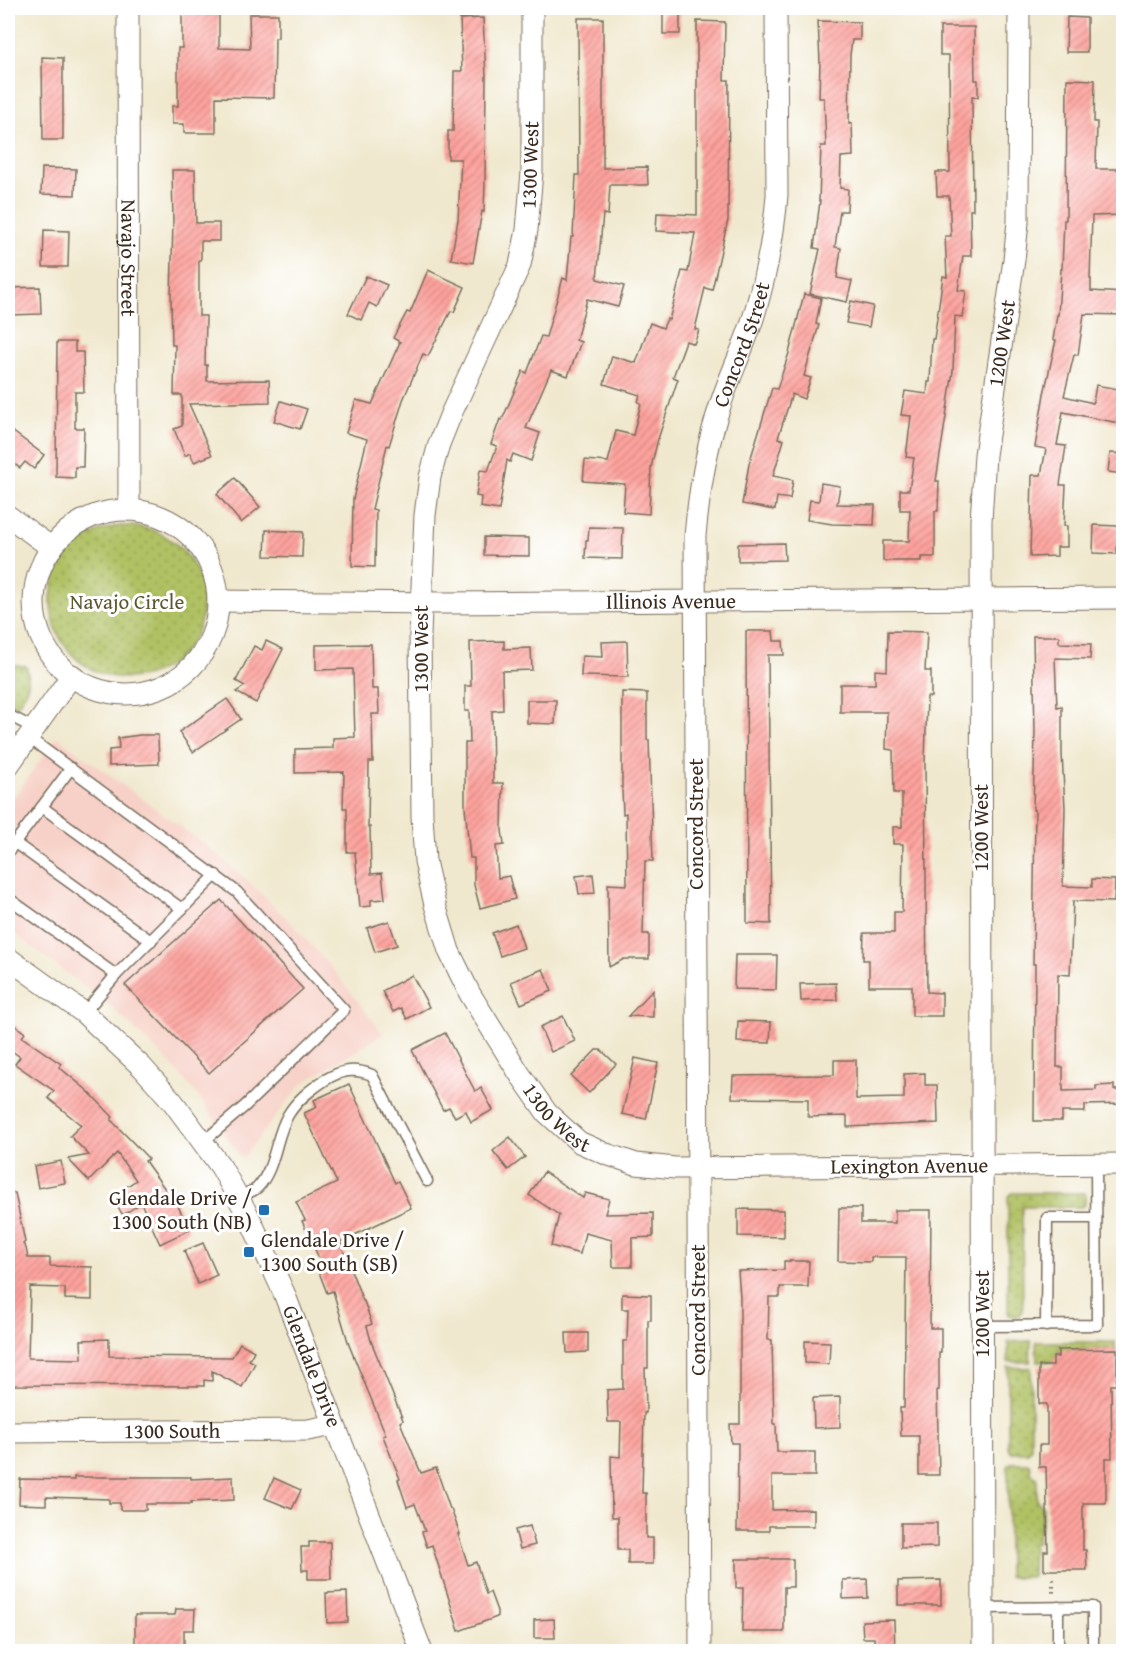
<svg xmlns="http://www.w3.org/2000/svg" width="1131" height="1659" font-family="'Gentium Book Plus',serif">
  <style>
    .built { fill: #f7d1c7 }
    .green { fill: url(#green-dots); stroke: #767641; stroke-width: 1.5 }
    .building { fill: url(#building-hatch) }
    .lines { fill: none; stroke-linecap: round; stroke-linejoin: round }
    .lane-casing { stroke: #7a6c5c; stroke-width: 13 }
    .street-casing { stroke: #7a6c5c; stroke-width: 23 }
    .path { stroke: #7a6c5c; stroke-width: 4; stroke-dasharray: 1.5 4.5; stroke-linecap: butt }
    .lane { stroke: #fff; stroke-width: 10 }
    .street { stroke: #fff; stroke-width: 21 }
    .poi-dot { fill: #1f6fb2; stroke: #fff; stroke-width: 2 }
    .labels { text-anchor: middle; stroke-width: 6; stroke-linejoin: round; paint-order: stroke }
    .street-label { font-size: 21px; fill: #3b2a1e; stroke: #fff }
    .park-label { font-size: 21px; fill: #5e5733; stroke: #fff }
    .poi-label { font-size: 21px; fill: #3b2a1e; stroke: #fff; text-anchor: end }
  </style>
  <defs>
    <pattern id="green-dots" width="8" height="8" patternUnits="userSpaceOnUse" patternTransform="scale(1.5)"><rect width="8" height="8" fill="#b0c164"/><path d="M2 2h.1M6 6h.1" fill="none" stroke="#909d52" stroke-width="1.8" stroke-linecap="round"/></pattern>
    <pattern id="building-hatch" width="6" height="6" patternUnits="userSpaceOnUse" patternTransform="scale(1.5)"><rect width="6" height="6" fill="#fea39e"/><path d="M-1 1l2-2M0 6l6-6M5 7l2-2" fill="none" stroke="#cf8580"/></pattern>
  </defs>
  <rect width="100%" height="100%" fill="#fff"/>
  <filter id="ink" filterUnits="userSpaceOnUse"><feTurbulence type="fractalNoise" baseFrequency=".0167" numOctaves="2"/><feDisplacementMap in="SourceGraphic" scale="12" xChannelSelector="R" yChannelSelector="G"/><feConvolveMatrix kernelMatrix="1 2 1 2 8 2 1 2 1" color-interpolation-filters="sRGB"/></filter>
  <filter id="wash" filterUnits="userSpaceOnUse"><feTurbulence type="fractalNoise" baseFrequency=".008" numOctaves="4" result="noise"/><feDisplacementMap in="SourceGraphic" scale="24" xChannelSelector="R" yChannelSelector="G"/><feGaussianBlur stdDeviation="1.35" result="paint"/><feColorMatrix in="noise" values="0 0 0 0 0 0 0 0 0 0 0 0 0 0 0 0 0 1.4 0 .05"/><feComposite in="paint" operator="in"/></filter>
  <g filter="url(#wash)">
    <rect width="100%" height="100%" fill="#f0e8ce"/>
    <polygon class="built" points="57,737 211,849 253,886 294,926 336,973 383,1034 302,1084 242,1159 197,1094 166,1059 111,1007 8,929 8,806"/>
    <g class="green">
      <circle cx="127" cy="602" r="76"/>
      <path d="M8 665 26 666C32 683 26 693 17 706L8 703Z"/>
      <polygon points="1013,1193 1085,1193 1085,1205 1081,1207 1022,1207 1023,1310 1018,1316 1008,1315 1008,1196"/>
      <polygon points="1031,1341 1030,1362 1008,1362 1008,1342"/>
      <polygon points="1036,1342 1115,1342 1115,1349 1058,1350 1058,1357 1054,1357 1053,1362 1037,1362"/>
      <polygon points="1008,1367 1031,1368 1031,1448 1028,1452 1012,1452 1008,1448"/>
      <path d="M1011 1463H1027L1030 1465 1032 1474 1037 1478V1501L1043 1506C1045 1522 1037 1526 1037 1543H1033L1032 1577H1008V1466Z"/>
    </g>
    <g id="blocks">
      <g class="building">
        <polygon points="182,8 219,8 219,48 250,49 249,14 278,14 278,38 275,38 274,98 216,97 216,133 184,133 184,124 172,124 172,106 178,106 178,48 182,48"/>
        <rect x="663" y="13" width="17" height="21"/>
        <polygon points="1067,17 1087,18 1087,52 1066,52"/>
        <polygon points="483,18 486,76 485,183 484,212 482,211 473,263 451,259 458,220 461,159 448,159 448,131 453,131 454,71 462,71 460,19"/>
        <polygon points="578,18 603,18 603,168 647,167 648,185 610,185 608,215 603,214 597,279 624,286 618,307 587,299 576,340 581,342 568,376 551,370 526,428 540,433 531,461 513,454 510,462 507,460 499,510 480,507 481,497 476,496 480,470 488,471 497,446 491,444 500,419 502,420 523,371 527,373 541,336 546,337 563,278 567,280 571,237 573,237 576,175 579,175"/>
        <polygon points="697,21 725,22 724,80 729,80 728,220 712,290 705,288 695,329 699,330 694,344 686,341 673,377 678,379 658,439 651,467 649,514 623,512 625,484 583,481 585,460 608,462 616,431 633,435 641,403 638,402 640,395 604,384 612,356 636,363 650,323 663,328 667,319 669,320 682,271 688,272 695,233 656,231 657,213 697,215"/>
        <polygon points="818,21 860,22 860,40 852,40 850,55 849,124 852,123 853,156 841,157 840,188 848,189 847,211 840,211 835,247 841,248 837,278 852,281 847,302 810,294 820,249 814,248 820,201 819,201 821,146 826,146 824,98 819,98 820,62"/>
        <polygon points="940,27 974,27 975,80 978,80 978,97 972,96 973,210 970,210 971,256 963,256 958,290 966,291 962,317 955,316 953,371 936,481 939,481 938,511 935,511 935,557 921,557 921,561 883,561 883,541 909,541 910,510 900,510 900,490 909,490 914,458 906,457 911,416 901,415 905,391 927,394 928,382 930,382 932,339 934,339 943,276 947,277 945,236 951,236 949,196 937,196 936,172 950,172 949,55 940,55"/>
        <polygon points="42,57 63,58 63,140 43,140"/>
        <polygon points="1067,79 1095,80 1094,122 1097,122 1096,169 1124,169 1124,215 1092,216 1090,279 1091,279 1091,291 1124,293 1124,315 1084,314 1078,355 1074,355 1064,396 1093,403 1096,385 1124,390 1122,410 1124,411 1124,424 1063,412 1057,445 1066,446 1060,485 1066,485 1064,526 1067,526 1067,547 1057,547 1057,556 1030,557 1032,475 1041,475 1046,449 1035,447 1044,394 1056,340 1053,340 1057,315 1058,315 1061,269 1062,269 1064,220 1066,220"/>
        <polygon points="42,168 76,169 75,195 41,194"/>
        <polygon points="172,170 195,170 196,223 219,223 219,241 201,241 201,260 199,260 199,316 206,316 205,365 207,365 207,381 269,380 270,402 189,404 212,455 194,462 190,453 185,456 174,429 182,426 182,395 174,395 175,345 172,345 171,298 173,222"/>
        <polygon points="44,230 69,231 68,267 43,267"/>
        <polygon points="428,270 465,287 454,312 451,311 428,356 423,354 403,400 389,446 387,445 372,509 376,510 375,567 352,566 353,499 367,439 346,433 356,400 372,404 400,342 393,338 407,312 410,313"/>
        <polygon points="366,276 387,285 377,307 369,303 361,320 348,314"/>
        <polygon points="40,287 41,314 8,315 8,288"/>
        <polygon points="804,294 821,298 816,324 819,325 804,376 811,378 804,399 792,394 778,438 784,440 773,476 793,480 790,499 777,497 775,510 742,504 749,464 772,388 777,389 789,353"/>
        <polygon points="851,301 873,306 869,327 846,323"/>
        <polygon points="57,342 75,342 75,352 83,352 84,392 75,392 75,428 84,428 83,467 75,467 75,478 56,477"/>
        <polygon points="281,401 307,409 300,429 274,421"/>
        <polygon points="8,428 44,455 34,469 25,462 20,468 8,459"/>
        <polygon points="1110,453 1124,454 1124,474 1108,472"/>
        <polygon points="235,478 260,507 241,523 217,494"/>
        <polygon points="821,483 840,486 837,504 875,505 874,525 832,524 807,520 810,500 819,501"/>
        <polygon points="1094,525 1118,526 1117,554 1093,553"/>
        <polygon points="589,527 623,528 622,559 585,558 586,540 588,540"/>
        <polygon points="266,530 303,532 302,557 265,556"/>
        <polygon points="484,537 529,538 529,556 484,555"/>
        <polygon points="784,543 785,560 738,561 738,544"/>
        <polygon points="746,631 773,631 774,641 783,641 784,655 768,655 771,924 747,923"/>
        <polygon points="888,631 927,632 925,671 931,671 931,697 927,697 925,763 927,992 942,993 942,1016 912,1016 912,986 869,986 869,960 863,960 864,933 894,933 894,912 902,912 903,844 893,844 893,827 902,827 902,793 894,793 893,750 886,749 887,712 840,712 840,684 875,684 875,670 887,671"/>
        <polygon points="1033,636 1059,636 1059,643 1091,644 1090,659 1055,658 1057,707 1062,706 1062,754 1065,808 1063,886 1092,887 1092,879 1115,880 1114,902 1073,901 1070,975 1058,974 1057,1067 1063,1067 1063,1091 1096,1090 1096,1086 1114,1085 1114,1090 1124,1090 1124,1104 1085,1105 1085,1112 1062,1112 1062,1121 1034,1121 1035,964 1033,964 1035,810 1033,810 1035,732"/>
        <polygon points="266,641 283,649 256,703 236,692 245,686 236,681 254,646 262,650"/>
        <polygon points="504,641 504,649 531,648 532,670 502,671 503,710 492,711 493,783 503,783 502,830 504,845 496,846 498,878 509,876 515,899 480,908 474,885 474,858 470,858 465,807 465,743 470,743 469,711 465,711 465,686 471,686 470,642"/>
        <polygon points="627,641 628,677 581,676 582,656 603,657 602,642"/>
        <polygon points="371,644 372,689 378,689 379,714 372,714 373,762 369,762 368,827 370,827 371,874 382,873 385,899 371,900 371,906 360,907 355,852 347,852 347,808 343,808 344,772 295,773 295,749 333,748 333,738 355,737 353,669 316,670 316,645"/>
        <polygon points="622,692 647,693 647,740 649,740 653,861 645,861 643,934 649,934 649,959 624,959 609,967 608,884 627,885 626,813 623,814 622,789"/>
        <polygon points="227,699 241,719 193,752 179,732"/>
        <polygon points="527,700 556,700 555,724 527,723"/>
        <polygon points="140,735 158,735 159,764 109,766 109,750 119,749 118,738"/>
        <polygon points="593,874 595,893 579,894 576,876"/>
        <polygon points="221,900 303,989 209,1073 125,985"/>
        <polygon points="389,921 397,945 375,952 367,928"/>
        <polygon points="516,924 524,948 500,956 492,933"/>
        <polygon points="735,955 777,955 776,990 734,989"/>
        <polygon points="543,969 552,991 521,1004 511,982"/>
        <polygon points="412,975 429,1007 407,1019 401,1008 393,1012 382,991"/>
        <polygon points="836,983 837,1000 801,1001 800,984"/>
        <polygon points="653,990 653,1017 628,1016"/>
        <polygon points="563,1016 575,1041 551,1052 540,1027"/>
        <polygon points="738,1021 771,1022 770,1043 737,1042"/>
        <polygon points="13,1024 25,1033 22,1037 61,1064 59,1067 88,1091 113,1117 111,1120 149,1159 145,1161 170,1196 173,1195 189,1230 160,1244 141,1203 123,1215 111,1198 136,1180 117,1153 89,1181 68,1159 89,1155 70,1136 81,1125 48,1098 54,1091 15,1064 20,1057 12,1051 8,1058 8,1027 10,1028"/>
        <polygon points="445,1033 475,1091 481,1088 493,1110 471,1122 466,1111 455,1117 449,1107 443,1110 412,1050"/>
        <polygon points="596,1050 601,1050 616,1064 589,1093 571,1076"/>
        <polygon points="635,1058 658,1063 646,1119 622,1114"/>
        <polygon points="834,1060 856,1060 856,1099 904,1098 904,1074 925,1073 925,1085 937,1085 938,1123 847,1127 847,1116 808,1117 808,1099 732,1098 733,1076 834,1075"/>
        <polygon points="349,1084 395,1183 398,1181 411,1208 340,1242 363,1301 364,1301 372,1324 367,1326 371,1341 403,1420 400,1422 421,1473 436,1468 450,1509 451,1509 460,1534 458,1534 468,1565 476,1562 486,1594 490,1592 497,1611 497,1617 459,1631 432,1545 427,1547 422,1532 425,1531 415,1504 407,1507 398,1480 400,1479 383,1436 386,1435 349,1345 333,1291 327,1293 317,1267 322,1265 302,1221 305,1220 296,1202 337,1183 304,1113 317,1107 314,1100"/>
        <polygon points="510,1137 525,1157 508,1170 493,1151"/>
        <polygon points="61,1161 65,1183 38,1188 34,1166"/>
        <polygon points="544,1172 583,1198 585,1193 609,1199 605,1214 653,1213 653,1237 632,1238 632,1267 613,1267 612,1240 585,1233 580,1254 551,1246 559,1215 529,1195"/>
        <polygon points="8,1193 15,1193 25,1242 23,1244 26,1248 28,1258 50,1258 50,1266 92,1267 92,1300 65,1299 65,1288 30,1287 28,1358 82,1359 81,1340 109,1339 109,1356 232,1357 240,1343 254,1351 249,1360 255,1363 242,1387 212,1371 212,1381 204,1380 204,1386 8,1385 8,1257 12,1257 8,1234"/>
        <polygon points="839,1208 861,1208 861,1223 895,1223 895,1210 931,1210 930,1328 941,1328 941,1353 939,1353 939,1390 937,1390 939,1475 919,1475 919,1436 901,1436 900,1408 904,1408 906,1257 871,1257 871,1262 838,1261"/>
        <polygon points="738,1209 784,1210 784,1237 738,1236"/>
        <polygon points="203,1243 217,1275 198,1284 184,1251"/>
        <polygon points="784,1261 809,1261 808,1287 780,1287 780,1297 769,1297 768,1340 772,1340 774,1424 776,1424 777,1452 815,1452 815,1476 772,1476 772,1510 814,1509 814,1526 769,1526 769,1531 737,1531 738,1443 731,1443 730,1424 740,1424 740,1297 738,1271 784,1270"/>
        <polygon points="622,1294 651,1295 651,1320 648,1320 648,1368 645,1368 646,1413 644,1413 642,1493 646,1493 646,1538 653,1538 653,1564 628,1564 628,1550 618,1550 618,1517 612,1517 611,1456 620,1457 621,1422 608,1422 607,1390 623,1389 623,1341 627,1341 628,1309 622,1309"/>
        <polygon points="566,1333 588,1333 588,1352 567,1353"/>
        <polygon points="805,1341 830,1342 829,1364 805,1363"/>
        <polygon points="1117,1349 1117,1385 1111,1385 1112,1458 1106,1458 1106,1503 1083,1503 1083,1550 1086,1550 1087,1570 1044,1570 1044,1551 1048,1551 1046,1467 1039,1467 1039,1445 1047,1445 1047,1404 1039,1404 1039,1366 1053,1366 1053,1357 1058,1357 1058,1350"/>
        <polygon points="840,1397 840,1427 814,1428 813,1398"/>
        <polygon points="74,1477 191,1477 191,1479 233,1477 234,1500 191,1502 191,1504 146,1504 146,1510 120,1510 120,1503 109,1503 109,1499 46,1497 46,1505 19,1504 20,1479 74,1480"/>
        <polygon points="274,1478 301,1490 292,1509 265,1498"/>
        <polygon points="901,1523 937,1523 937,1547 901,1548"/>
        <polygon points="530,1526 535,1545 520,1549 515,1530"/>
        <polygon points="309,1542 330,1542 331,1579 308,1579 308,1570 302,1570 301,1547 309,1547"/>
        <polygon points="736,1559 793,1559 793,1587 784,1587 784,1632 742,1632 743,1588 736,1588"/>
        <polygon points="867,1579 868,1598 843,1599 843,1580"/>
        <polygon points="941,1580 941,1605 898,1605 898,1581"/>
        <polygon points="347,1592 348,1622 327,1623 326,1593"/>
        <polygon points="176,1609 195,1609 194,1630 184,1630 184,1652 135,1652 135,1615 175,1615"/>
        <polygon points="554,1619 555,1638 534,1638 534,1620"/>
        <polygon points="894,1620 895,1652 875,1652 874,1638 863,1638 862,1621"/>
      </g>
    </g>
  </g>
  <g filter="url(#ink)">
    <use href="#blocks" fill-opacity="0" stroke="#7a6c5c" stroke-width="1.5"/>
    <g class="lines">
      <g class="lane-casing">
        <g id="lane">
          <polyline points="8,715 34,728"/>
          <polyline points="28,737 237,892 344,1010 245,1106 203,1142"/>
          <polyline points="42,807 182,909"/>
          <polyline points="15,843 151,941"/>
          <polyline points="8,852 71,768"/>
          <polyline points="8,898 116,975"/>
          <polyline points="84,1013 116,975 216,875"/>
          <path d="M238 1196C244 1194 254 1192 258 1187 276 1167 275 1137 288 1115 297 1100 310 1090 325 1080 341 1070 354 1068 372 1075L427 1181"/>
          <polyline points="982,1326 1097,1325 1096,1164"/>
          <polyline points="1046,1326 1047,1218 1096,1218"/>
          <polyline points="1058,1607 1058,1652"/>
          <polyline points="983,1608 1093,1607 1093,1652"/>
        </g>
      </g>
      <g class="street-casing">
        <g id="street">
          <path id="s1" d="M128 8 129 510"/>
          <path id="s2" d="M532 8V172L527 230 520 265 451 414 439 444 430 477 425 515 420 635 422 816 425 861 435 905 449 951 470 994 519 1073 547 1113 579 1142 606 1154 636 1164 675 1168 1124 1164"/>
          <circle cx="126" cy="602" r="92"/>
          <polyline points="8,516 52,548"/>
          <path id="s3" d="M218 601 443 603 1124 598"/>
          <polyline points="8,766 72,675"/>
          <path id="s4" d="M8 958 84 1013 142 1067 173 1102 221 1167 249 1217 284 1293 422 1652"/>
          <path id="s5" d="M8 1432 308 1430 334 1425"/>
          <path id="s6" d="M700 1652 695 536C699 492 706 448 720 406 730 374 746 344 755 312 766 274 774 234 777 195L776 8"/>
          <path id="s7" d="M983 1652 981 521 985 455 1014 260 1018 222 1019 8"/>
        </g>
      </g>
      <polyline class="path" points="1053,1579 1053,1596"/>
      <use href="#lane" class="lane"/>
      <use href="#street" class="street"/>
    </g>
  </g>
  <g class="poi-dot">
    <rect x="258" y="1204" width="12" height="12" rx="3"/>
    <rect x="243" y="1246" width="12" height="12" rx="3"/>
  </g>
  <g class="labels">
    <g class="street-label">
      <text transform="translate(530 165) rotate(-88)" y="7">1300 West</text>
      <text dy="7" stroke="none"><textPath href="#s1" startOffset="250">Navajo Street</textPath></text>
      <text dy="7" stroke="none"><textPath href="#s6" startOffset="1314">Concord Street</textPath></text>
      <text dy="7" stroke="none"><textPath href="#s7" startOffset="1310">1200 West</textPath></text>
      <text dy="7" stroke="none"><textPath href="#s3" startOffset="453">Illinois Avenue</textPath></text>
      <text transform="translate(421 649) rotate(-90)" y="7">1300 West</text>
      <text transform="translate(696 824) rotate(-90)" y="7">Concord Street</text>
      <text transform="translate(981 828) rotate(-90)" y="7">1200 West</text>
      <text dy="7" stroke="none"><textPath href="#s2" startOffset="1166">1300 West</textPath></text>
      <text dy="7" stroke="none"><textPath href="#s2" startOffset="1534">Lexington Avenue</textPath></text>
      <text transform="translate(698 1310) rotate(-90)" y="7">Concord Street</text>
      <text transform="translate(982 1314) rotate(-90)" y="7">1200 West</text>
      <text dy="7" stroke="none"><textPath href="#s4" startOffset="520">Glendale Drive</textPath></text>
      <text dy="7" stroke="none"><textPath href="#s5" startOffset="164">1300 South</textPath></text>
    </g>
    <g class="park-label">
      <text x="127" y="609">Navajo Circle</text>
    </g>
    <g class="poi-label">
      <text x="252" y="1205">Glendale Drive /<tspan x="252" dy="24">1300 South (NB)</tspan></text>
      <text x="261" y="1247" text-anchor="start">Glendale Drive /<tspan x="261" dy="24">1300 South (SB)</tspan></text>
    </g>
  </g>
  <rect width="1131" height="1659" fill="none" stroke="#fff" stroke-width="30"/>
</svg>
